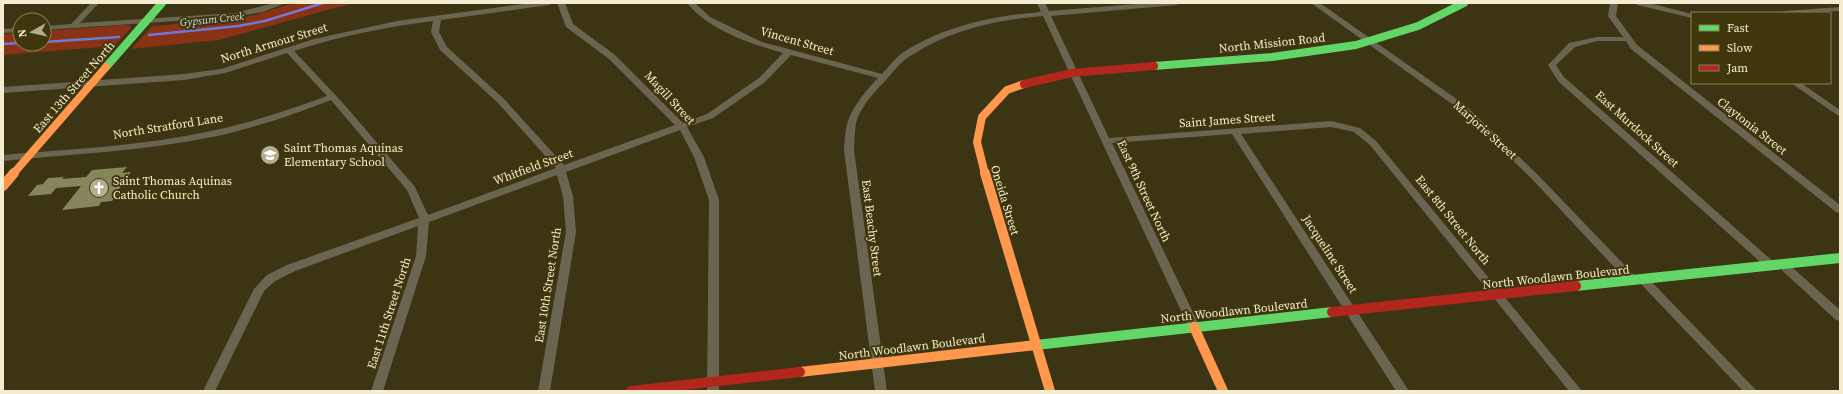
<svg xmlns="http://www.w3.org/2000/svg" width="1843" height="394" font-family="'Source Serif 4',serif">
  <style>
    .green { fill: #8a3214 }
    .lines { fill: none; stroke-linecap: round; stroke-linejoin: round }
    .stream { stroke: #6e79d9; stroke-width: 2.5 }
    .building { fill: #86865d }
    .street { fill: #696550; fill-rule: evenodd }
    .fast-far1 { stroke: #63d668; stroke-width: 8 }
    .fast { stroke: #63d668; stroke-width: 10 }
    .slow-far1 { stroke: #ff974d; stroke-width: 8 }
    .slow { stroke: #ff974d; stroke-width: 10 }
    .jam-far1 { stroke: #b3261e; stroke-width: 8 }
    .jam { stroke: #b3261e; stroke-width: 10 }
    .labels { text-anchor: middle; stroke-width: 4; stroke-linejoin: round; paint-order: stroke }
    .far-water-label { font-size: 11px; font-style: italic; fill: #d1d7f2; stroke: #40360c }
    .street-label { font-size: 12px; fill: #f4edd1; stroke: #40360c }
    .poi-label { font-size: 12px; fill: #f4edd1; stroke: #40360c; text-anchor: start }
  </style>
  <rect width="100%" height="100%" fill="#3c3514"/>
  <g class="green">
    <polygon points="293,3 357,3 338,7 219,40 131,49 152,26 233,19 255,15"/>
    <polygon points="125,25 131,26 131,28 114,46 3,55 3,34 20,33 20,44 44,44 44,31"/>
  </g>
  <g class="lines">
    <g class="stream">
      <polyline points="149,35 238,26 265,21 323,3"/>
      <polyline points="44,42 119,37"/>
      <polyline points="3,44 20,43"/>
    </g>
  </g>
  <polygon class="building" points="127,167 122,173 131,172 117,192 120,192 112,201 101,202 99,206 62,210 81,186 56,188 51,194 28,196 37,185 43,184 48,178 64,177 62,179 86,177 92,170"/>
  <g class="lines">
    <g class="street">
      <polygon points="3,3 8,3 4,5"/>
      <polygon points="91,3 99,3 80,23 235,13 274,3 286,3 263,12 235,17 44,30 44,26 71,24"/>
      <path d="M531 3H553L549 5 441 20 439 32 447 47 504 99 564 165 675 125 609 59 566 27 557 3H565L573 24 615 55 683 123 707 114 759 78 783 53C751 44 709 30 687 3H695L710 17 762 42 882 74C888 68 894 59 901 54 943 26 992 16 1041 12L1037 3H1045L1049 11 1149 3H1181L1177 5 1051 16 1109 138 1331 121 1360 128 1376 141 1582 391H1569L1370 145 1354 132 1331 127 1241 134 1409 391H1396L1232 134 1112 143 1200 327 1198 330 1194 331 1190 330 1043 16C994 20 949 30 907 58 899 64 892 73 886 80 876 90 864 103 858 117 854 127 855 139 854 150L887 391H875L844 150C845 139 845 126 850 116 856 103 867 89 878 78L791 55 765 82 713 118 687 127 704 157 719 200V391H707L709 200 694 157 680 130 566 172 573 196 576 232 550 391H538L566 232 563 196 557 175 429 222 426 256 383 391H371L416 256 418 226 295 271 275 281 264 291 215 391H203L254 289 267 275 287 265 419 218 407 190 336 106 331 100C292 115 252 129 212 137 143 151 73 154 3 161V155C72 149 143 146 211 131 250 123 289 110 327 96L287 53 225 73 184 80 3 93V87L184 74 221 69 314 39 397 21ZM433 21 431 32 440 50 498 103 556 168 428 215 415 187 342 102 294 51C340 36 386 27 433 21Z"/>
      <polygon points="1311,3 1320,3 1465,105 1537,174 1638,279 1643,276 1647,277 1757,391 1743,391 1639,282 1634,285 1630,284 1531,178 1459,109"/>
      <polygon points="1610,3 1618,3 1616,16 1637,45 1840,205 1840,213 1836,212 1631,49 1626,41 1597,41 1575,47 1556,65 1564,77 1776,264 1781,260 1785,261 1840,310 1840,321 1836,320 1776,265 1771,269 1767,268 1558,81 1548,65 1569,43 1597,37 1623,37 1608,16"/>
      <polygon points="1636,3 1649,3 1692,14 1692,18 1637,5"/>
      <polygon points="1840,7 1840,11 1780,13 1784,11"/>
      <polygon points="20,28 20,32 3,33 3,29"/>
      <polygon points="1791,83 1801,83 1840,110 1840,117"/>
    </g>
    <g class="fast-far1">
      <polyline points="1154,66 1272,57 1356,45 1418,26 1464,3"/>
      <polyline points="106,67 162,3"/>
    </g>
    <g class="fast">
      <polyline points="1576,286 1840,258"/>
      <polyline points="1036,345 1332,312"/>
    </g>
    <g class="slow-far1">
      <polyline points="13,174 106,67"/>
      <polyline points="985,174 977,142 982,117 1007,90 1024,84"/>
    </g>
    <g class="slow">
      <polyline points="985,173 1050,391"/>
      <polyline points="3,186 14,173"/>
      <polyline points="1194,327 1223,391"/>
      <polyline points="800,372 1036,345"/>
    </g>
    <polyline class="jam-far1" points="1024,84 1072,73 1154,66"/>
    <g class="jam">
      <polyline points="1332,312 1576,286"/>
      <polyline points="631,391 800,372"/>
    </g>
  </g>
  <defs>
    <g id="school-disc" transform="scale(1)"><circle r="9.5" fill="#b4ad8f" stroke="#40360c"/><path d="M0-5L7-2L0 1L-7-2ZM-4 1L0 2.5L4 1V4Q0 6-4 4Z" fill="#fff"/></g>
    <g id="church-disc" transform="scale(1)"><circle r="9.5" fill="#b4ad8f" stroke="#40360c"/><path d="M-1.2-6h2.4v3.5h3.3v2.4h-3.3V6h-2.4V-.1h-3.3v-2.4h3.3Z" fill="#fff"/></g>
  </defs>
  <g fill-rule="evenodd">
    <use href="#school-disc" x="270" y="155"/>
    <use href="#church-disc" x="99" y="188"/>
  </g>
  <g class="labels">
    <g class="far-water-label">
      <text transform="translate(212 19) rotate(-6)" y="4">Gypsum Creek</text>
    </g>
    <g class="street-label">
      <text transform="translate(797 41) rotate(16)" y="4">Vincent Street</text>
      <text transform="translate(274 43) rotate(-17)" y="4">North Armour Street</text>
      <text transform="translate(1272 43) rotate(-6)" y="4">North Mission Road</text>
      <text transform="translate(74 87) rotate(-49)" y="4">East 13th Street North</text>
      <text transform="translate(670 98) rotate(47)" y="4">Magill Street</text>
      <text transform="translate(1227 120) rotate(-4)" y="4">Saint James Street</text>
      <text transform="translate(168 126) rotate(-9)" y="4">North Stratford Lane</text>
      <text transform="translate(1752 126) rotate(38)" y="4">Claytonia Street</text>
      <text transform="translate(1637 129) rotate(42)" y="4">East Murdock Street</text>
      <text transform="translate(1485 130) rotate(42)" y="4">Marjorie Street</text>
      <text transform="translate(533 167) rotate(-20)" y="4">Whitfield Street</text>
      <text transform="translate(1144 191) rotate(65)" y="4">East 9th Street North</text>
      <text transform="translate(1005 200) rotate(73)" y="4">Oneida Street</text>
      <text transform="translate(1453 220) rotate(51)" y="4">East 8th Street North</text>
      <text transform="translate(872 228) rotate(83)" y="4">East Beachy Street</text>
      <text transform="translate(1330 254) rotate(57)" y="4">Jacqueline Street</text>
      <text transform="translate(1556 277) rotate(-6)" y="4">North Woodlawn Boulevard</text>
      <text transform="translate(548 285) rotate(-81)" y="4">East 10th Street North</text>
      <text transform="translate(1234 311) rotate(-6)" y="4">North Woodlawn Boulevard</text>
      <text transform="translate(389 313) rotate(-72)" y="4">East 11th Street North</text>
      <text transform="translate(912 347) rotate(-7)" y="4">North Woodlawn Boulevard</text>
    </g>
    <g class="poi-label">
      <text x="284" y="152">Saint Thomas Aquinas<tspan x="284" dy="14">Elementary School</tspan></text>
      <text x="113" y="185">Saint Thomas Aquinas<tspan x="113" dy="14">Catholic Church</tspan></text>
    </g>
  </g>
  <rect width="1843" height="394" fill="none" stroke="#f4edd1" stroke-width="8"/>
  <rect x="1691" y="12" width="140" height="72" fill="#40360c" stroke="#887f5b"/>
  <rect x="1699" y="25" width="20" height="6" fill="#63d668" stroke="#887f5b"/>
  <text x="1727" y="32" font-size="12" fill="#f4edd1">Fast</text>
  <rect x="1699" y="45" width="20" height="6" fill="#ff974d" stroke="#887f5b"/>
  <text x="1727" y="52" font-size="12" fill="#f4edd1">Slow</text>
  <rect x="1699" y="65" width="20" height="6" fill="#b3261e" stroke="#887f5b"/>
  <text x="1727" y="72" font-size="12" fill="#f4edd1">Jam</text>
  <g transform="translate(32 32) rotate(262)"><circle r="19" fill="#40360c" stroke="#887f5b"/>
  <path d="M0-3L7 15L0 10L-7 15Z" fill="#b4ad8f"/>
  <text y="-6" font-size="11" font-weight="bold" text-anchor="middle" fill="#f4edd1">N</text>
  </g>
</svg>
